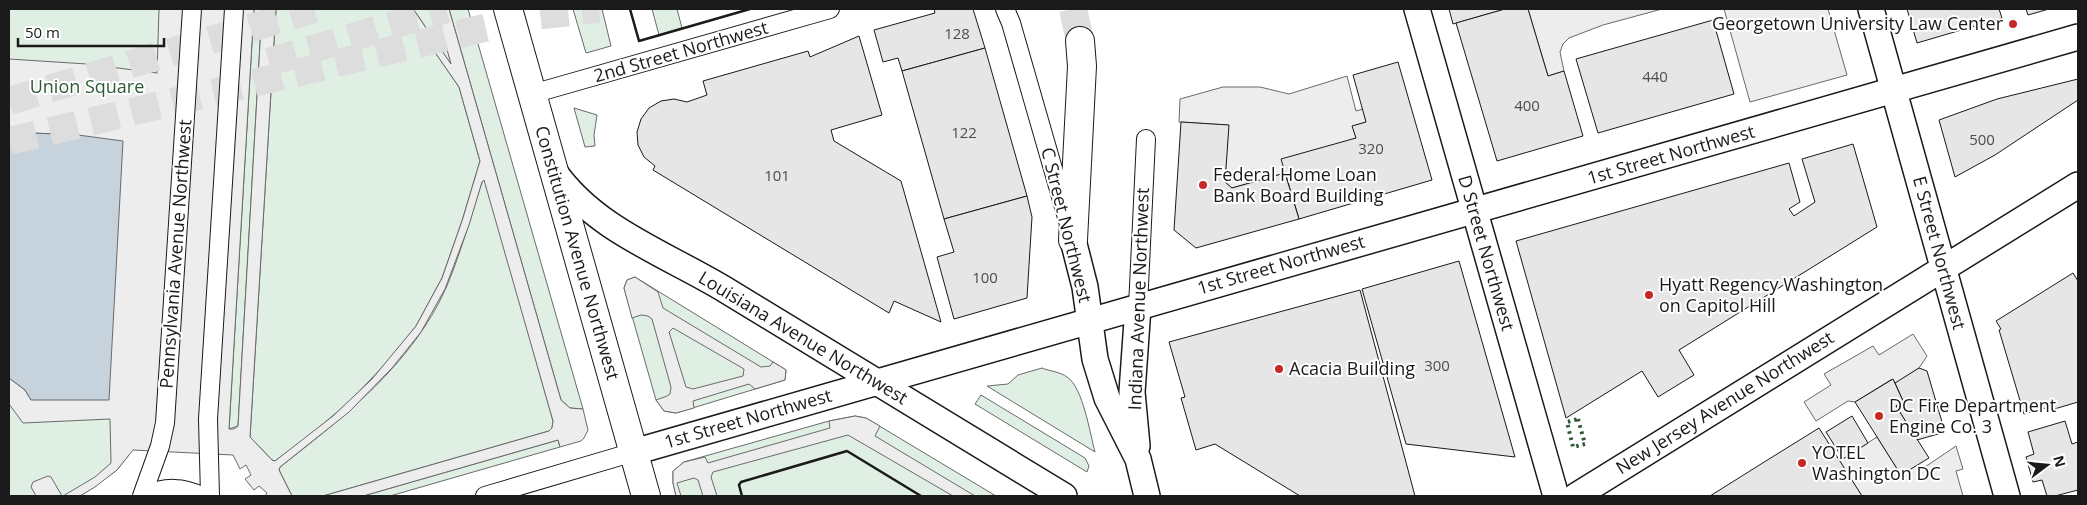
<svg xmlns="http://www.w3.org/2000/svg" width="2087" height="505" font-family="'Open Sans',sans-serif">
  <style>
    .green { fill: #e0efe3; stroke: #6a6a6a }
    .parking { fill: #ededed; stroke: #6a6a6a; fill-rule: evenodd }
    .water { fill: #c6d2dc; stroke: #6a6a6a }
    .building { fill: #e6e6e6; stroke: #1a1a1a }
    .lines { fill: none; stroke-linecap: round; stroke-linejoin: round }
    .highway-tunnel { stroke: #ddd; stroke-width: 28; stroke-dasharray: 28 14; stroke-linecap: butt }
    .street-casing { stroke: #1a1a1a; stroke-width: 20 }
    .secondary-casing { stroke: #1a1a1a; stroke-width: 28 }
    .primary-casing { stroke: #1a1a1a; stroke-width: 30 }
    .highway-casing { stroke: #1a1a1a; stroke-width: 30 }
    .street { stroke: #fff; stroke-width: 18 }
    .secondary { stroke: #fff; stroke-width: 25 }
    .primary { stroke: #fff; stroke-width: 28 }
    .highway { stroke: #fff; stroke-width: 28 }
    .hedge { stroke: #2b5a34; stroke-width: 4; stroke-dasharray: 2.5 4; stroke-linecap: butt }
    .wall { stroke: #1a1a1a; stroke-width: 2.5 }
    .poi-dot { fill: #c62828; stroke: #fff; stroke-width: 2 }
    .labels { text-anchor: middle; stroke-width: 4; stroke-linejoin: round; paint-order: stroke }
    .number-label { font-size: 15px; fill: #4d4d4d }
    .poi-label { font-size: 18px; fill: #1a1a1a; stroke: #fff; text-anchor: start }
    .street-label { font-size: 18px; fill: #1a1a1a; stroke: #fff }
    .park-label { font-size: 18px; fill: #2b5a34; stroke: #fff }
  </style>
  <rect width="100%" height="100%" fill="#fff"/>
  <g class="green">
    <polygon points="9,9 168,9 128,456 117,470 80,496 9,496"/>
    <polygon points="254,9 262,9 238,426 229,429"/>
    <polygon points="276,9 405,9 459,87 480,161 462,221 442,278 416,326 388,361 351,400 309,436 275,461 272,460 250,437"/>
    <polygon points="413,9 436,9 452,66 416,13"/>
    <polygon points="449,9 468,9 583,409 570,408 561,400"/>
    <polygon points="573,9 602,9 611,46 586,53"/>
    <polygon points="652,9 677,9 682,28 659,35"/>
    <polygon points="574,108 597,115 594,135 595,146 585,147"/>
    <path d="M483 180 486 182 553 421 552 428 549 431 323 496H292L279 470 280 467C344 417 412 364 446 288 455 267 462 245 469 224 474 209 477 194 483 180Z"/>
    <polygon points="635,277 783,368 786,370 785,380 676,413 664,411 656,400 624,288 627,280"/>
    <path d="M1042 368C1049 371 1061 372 1067 377 1083 387 1090 434 1095 452L987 386 1008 384 1018 375Z"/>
    <polygon points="981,395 1085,458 1089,466 1087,472 975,404"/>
    <polygon points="855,416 866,418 996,496 676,496 673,483 673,471 684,462 829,421"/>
    <polygon points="558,440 560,447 390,496 363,496"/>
  </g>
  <g class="parking">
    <polygon points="159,9 254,9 229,429 234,429 238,426 262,9 276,9 250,437 272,460 275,461 333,416 372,379 416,326 442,278 462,221 480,161 459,87 405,9 413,9 451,64 436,9 449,9 561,400 570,408 583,409 588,430 584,438 581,441 560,447 558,440 363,496 323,496 549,431 552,428 553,421 484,180 482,182 469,225 445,289 421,332 392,368 349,412 280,467 279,470 292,496 265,496 267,493 259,486 254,490 245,479 251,475 246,465 240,469 233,455 133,450 117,470 95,487 80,496 63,496 95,477 111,463 110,419 23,423 9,404 9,378 25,390 31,400 78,135 9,132 9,59 87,64 157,73"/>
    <polygon points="1528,9 1662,9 1603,25 1569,38 1563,44 1560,52 1564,71 1548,76"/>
    <polygon points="1724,9 1828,9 1847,75 1750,102"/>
    <polygon points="1347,76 1356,111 1363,109 1366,122 1353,126 1356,138 1285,173 1232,188 1225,182 1228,125 1179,122 1180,99 1223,87 1260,87 1289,94"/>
    <path d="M635 277 658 292 663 308 761 367 770 366 773 362 783 368 786 370 785 380 755 389 749 384 693 401 694 408 676 413 664 411 656 400 667 396 670 394 671 387 652 319 648 316 641 315 632 318 624 288 627 280ZM673 328 744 369 743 376 693 389 686 387 669 332Z"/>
    <polygon points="1913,334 1927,356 1919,368 1896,383 1892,379 1855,402 1848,401 1816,421 1804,402 1831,385 1824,374 1873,346 1879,355"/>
    <polygon points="855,416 866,418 880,426 875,436 975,496 953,496 848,435 713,472 711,477 717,496 703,496 698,480 694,478 677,483 681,496 676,496 673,483 673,471 684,462 705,457 708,463 830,428 829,421"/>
    <polygon points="1877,437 1901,475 1918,464 1922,469 1956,446 1963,469 1956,471 1963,496 1862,496 1839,461"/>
    <polygon points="48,476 51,477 62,496 36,496 31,487 33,482"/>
  </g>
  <polygon class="water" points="9,132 78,135 123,141 109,400 31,400 25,390 9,378"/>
  <g class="building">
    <polygon points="934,9 973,9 985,48 902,71 898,58 883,62 874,30 935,13"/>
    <polygon points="1449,9 1505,9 1453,24"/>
    <polygon points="1505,9 1528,9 1548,76 1564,71 1583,136 1497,161 1456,23"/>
    <polygon points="1907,9 1999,9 2002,18 1917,43"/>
    <polygon points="2026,9 2049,9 2028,15"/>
    <polygon points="1713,20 1734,94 1598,133 1576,59"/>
    <polygon points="859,36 882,115 831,130 834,141 901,181 941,322 894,301 889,313 653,170 655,166 644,157 638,145 637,132 641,119 649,108 661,101 674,99 687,102 707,95 703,81 808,51 810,57"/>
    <polygon points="985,48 1027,196 944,219 902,71"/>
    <polygon points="1398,62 1432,180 1299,219 1281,159 1356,138 1352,126 1366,122 1353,75"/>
    <polygon points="2078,79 2078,100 1995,155 1955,177 1939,120 1997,99"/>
    <polygon points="1181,122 1229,125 1225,182 1232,188 1285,173 1299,219 1196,248 1174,230"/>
    <polygon points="1853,144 1877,227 1679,350 1694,375 1658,397 1642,371 1566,418 1516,241 1789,163 1800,202 1789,209 1794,216 1815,202 1802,159"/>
    <polygon points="1027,196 1032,217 1027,298 954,319 937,257 954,252 944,219"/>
    <polygon points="1459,261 1515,457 1406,444 1362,289"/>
    <polygon points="2073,273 2078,281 2078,402 2051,410 2049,407 2024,414 1999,330 2001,329 1996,321"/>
    <polygon points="1360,290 1415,496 1300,496 1215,444 1196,450 1181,398 1185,397 1169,342"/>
    <polygon points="1919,368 1927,371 1945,432 1917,440 1896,406 1903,401 1895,383"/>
    <polygon points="1893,379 1903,401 1896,406 1929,458 1901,475 1855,402"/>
    <polygon points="1852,416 1868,443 1843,459 1826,432"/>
    <polygon points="2065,421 2072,444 2078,442 2078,490 2055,496 2047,496 2042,480 2033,482 2026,457 2034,454 2028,432"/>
    <polygon points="1819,428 1862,496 1710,496 1761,464"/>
  </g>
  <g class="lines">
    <g class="highway-tunnel">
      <polyline points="1073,9 1080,41"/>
      <polyline points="269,62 446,9"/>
      <polyline points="9,101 314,9"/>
      <polyline points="9,141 535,16 599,9"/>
    </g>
    <g class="street-casing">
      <g id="street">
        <polyline points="1005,9 1011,23 1068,221"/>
        <polyline points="532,94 830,9"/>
        <polyline points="1138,307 1146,139"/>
        <polyline points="142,496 160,446 165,423 192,9"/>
        <path d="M146 496C164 486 184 487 201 496"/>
        <polyline points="210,496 208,419 234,9"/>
        <polyline points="485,496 634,452"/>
      </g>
    </g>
    <g class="secondary-casing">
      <g id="secondary">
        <polyline points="1417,9 1556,496"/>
        <polyline points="1871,9 2007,496"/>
        <path d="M554 171C594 229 666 254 724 289 837 359 951 427 1064 496"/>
        <polyline points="1073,240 1085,287 1095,359 1107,398 1138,459 1147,496"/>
        <polyline points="1137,446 1132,392 1138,307"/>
        <polyline points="634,452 2078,37"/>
        <polyline points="1576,496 2078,185"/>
      </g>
    </g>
    <g class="primary-casing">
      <polyline id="primary" points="508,9 646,496"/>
    </g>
    <g class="highway-casing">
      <polyline id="highway" points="1073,240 1082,66 1080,41"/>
    </g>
    <use href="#street" class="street"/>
    <use href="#secondary" class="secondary"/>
    <use href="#primary" class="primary"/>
    <use href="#highway" class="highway"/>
    <polygon class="hedge" points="1578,419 1585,444 1573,447 1567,422"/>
    <g class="wall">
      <polyline points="630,9 639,41 750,9"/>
      <polyline points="742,496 739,485 741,482 847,451 921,496"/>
    </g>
  </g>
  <g class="poi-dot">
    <circle cx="2013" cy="24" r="5"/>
    <circle cx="1203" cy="185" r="5"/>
    <circle cx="1649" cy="295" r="5"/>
    <circle cx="1279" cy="369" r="5"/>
    <circle cx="1879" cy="416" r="5"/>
    <circle cx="1802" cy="463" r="5"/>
  </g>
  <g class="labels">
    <g class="number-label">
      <text x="957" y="39">128</text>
      <text x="1655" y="82">440</text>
      <text x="1527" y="111">400</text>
      <text x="964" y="138">122</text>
      <text x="1982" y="145">500</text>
      <text x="1371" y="154">320</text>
      <text x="777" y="181">101</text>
      <text x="985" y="283">100</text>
      <text x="1437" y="371">300</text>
    </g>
    <g class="poi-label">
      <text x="2003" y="30" text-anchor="end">Georgetown University Law Center</text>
      <text x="1213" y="181">Federal Home Loan<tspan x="1213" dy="21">Bank Board Building</tspan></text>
      <text x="1659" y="291">Hyatt Regency Washington<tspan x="1659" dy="21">on Capitol Hill</tspan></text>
      <text x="1289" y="375">Acacia Building</text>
      <text x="1889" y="412">DC Fire Department<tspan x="1889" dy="21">Engine Co. 3</tspan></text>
      <text x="1812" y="459">YOTEL<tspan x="1812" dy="21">Washington DC</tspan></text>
    </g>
    <g class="street-label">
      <text transform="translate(681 52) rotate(-16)" y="6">2nd Street Northwest</text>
      <text transform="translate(1671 155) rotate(-16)" y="6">1st Street Northwest</text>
      <text transform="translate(1066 225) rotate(76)" y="6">C Street Northwest</text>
      <text transform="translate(577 253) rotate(74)" y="6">Constitution Avenue Northwest</text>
      <text transform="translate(1486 253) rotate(74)" y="6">D Street Northwest</text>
      <text transform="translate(1939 253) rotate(75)" y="6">E Street Northwest</text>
      <text transform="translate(176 254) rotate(-86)" y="6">Pennsylvania Avenue Northwest</text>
      <text transform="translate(1281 265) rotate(-16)" y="6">1st Street Northwest</text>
      <text transform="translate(1139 299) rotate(-88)" y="6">Indiana Avenue Northwest</text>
      <text transform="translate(803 338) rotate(31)" y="6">Louisiana Avenue Northwest</text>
      <text transform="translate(1725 403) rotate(-32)" y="6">New Jersey Avenue Northwest</text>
      <text transform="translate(748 419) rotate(-16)" y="6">1st Street Northwest</text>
    </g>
    <g class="park-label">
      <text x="87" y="93">Union Square</text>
    </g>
  </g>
  <rect width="2087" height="505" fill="none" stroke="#1a1a1a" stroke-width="20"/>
  <g transform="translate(2047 465) rotate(74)" stroke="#ffffff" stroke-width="4" paint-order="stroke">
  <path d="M0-4L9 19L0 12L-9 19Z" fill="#1a1a1a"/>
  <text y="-8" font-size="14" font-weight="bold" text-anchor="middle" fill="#1a1a1a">N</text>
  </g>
  <path d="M18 38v8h146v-8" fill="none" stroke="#1a1a1a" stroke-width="2.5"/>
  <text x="25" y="38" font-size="15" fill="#1a1a1a" stroke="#ffffff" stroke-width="4" paint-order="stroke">50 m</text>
</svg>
